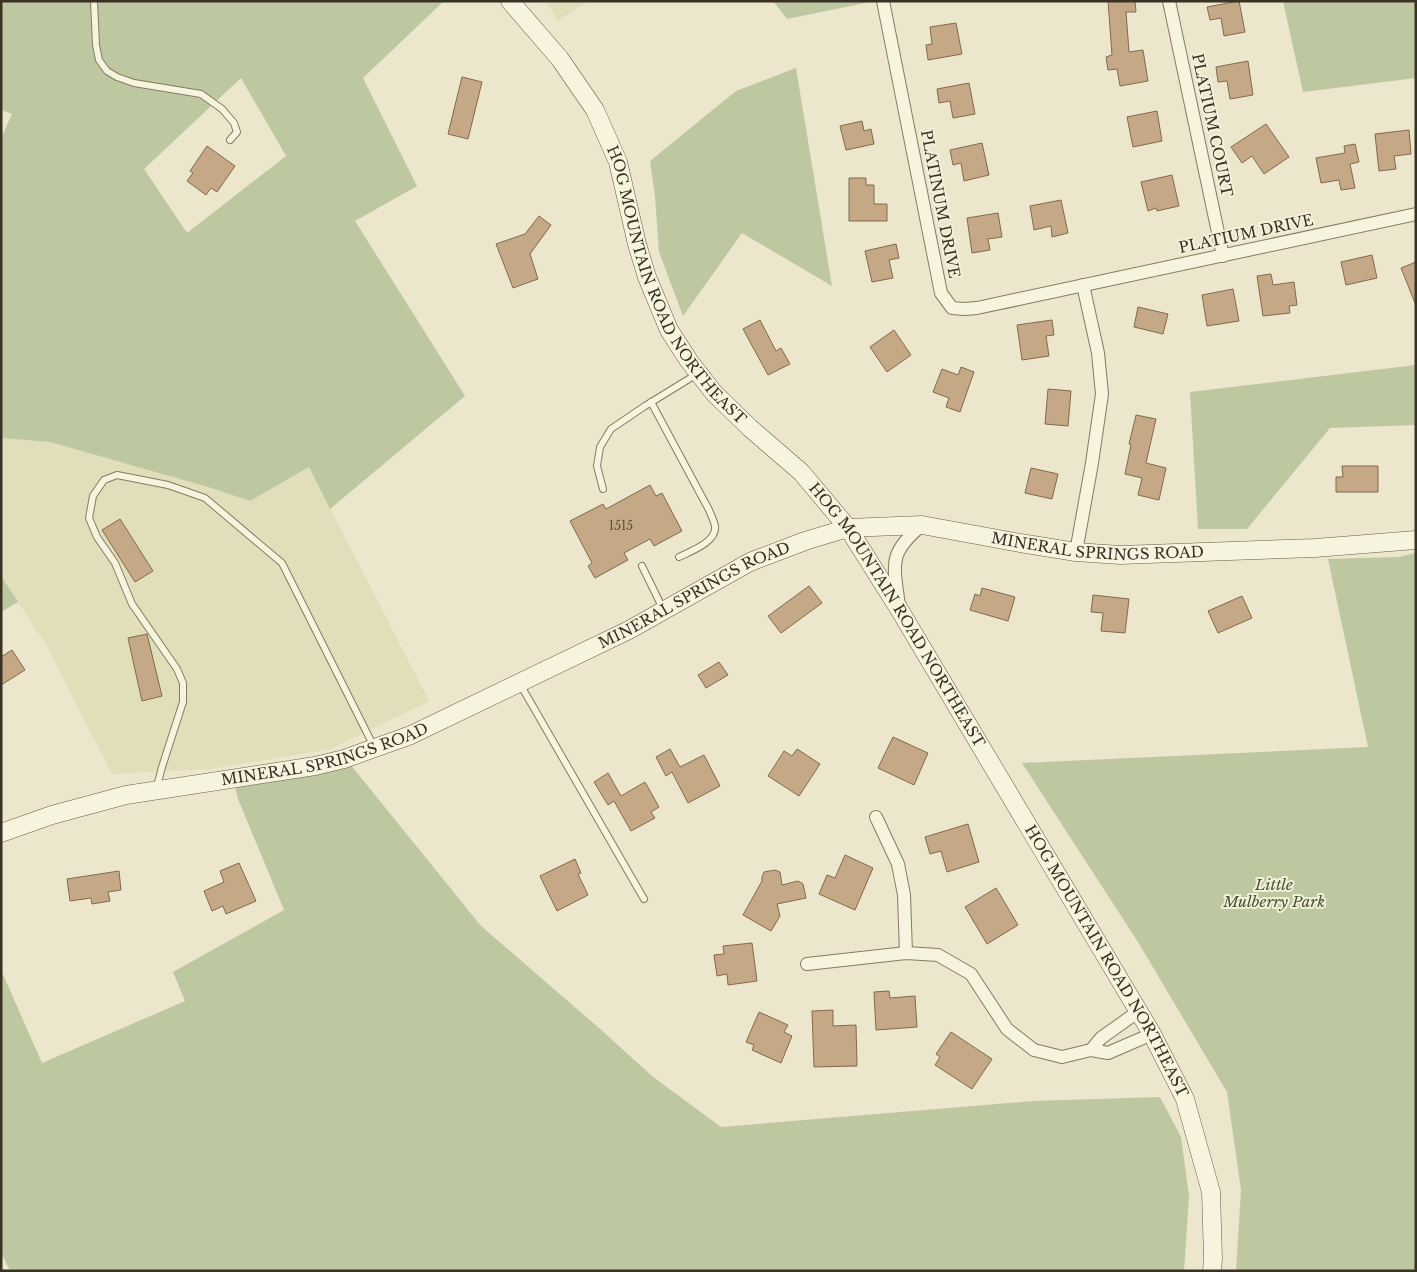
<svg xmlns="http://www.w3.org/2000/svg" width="1417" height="1272" font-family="'Libre Baskerville',serif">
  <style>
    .farmland { fill: #e0dfba }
    .green { fill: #bec8a0; fill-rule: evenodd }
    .building { fill: #c5a986; stroke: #83694a }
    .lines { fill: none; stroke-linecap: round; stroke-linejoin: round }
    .lane-casing { stroke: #867a61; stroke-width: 8 }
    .street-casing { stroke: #867a61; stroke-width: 14 }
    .secondary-casing { stroke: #695c44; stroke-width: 19 }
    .lane { stroke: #f6f3df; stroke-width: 6 }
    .street { stroke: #f6f3df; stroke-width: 12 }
    .secondary { stroke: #f6f3df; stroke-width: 18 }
    .labels { text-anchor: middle; stroke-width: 4; stroke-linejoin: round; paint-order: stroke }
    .number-label { font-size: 12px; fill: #5c4f3c }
    .street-label { font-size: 15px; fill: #393123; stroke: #f3f0db }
    .park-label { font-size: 15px; font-style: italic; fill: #43532c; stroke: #f3f0db }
  </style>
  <rect width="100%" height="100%" fill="#ebe6cc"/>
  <g class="farmland">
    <polygon points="546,1 588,1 558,21"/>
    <polygon points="1,438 50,442 208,487 250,501 309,467 429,701 331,749 210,769 112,774 48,648 1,576"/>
  </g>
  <g class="green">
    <path d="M1 1H444L363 78 417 186 355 221 465 396 330 509 309 467 250 501 208 487 50 442 1 438V138L12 114 1 110ZM241 78 286 156 187 233 144 169Z"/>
    <polygon points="773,1 870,1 870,2 787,19"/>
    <polygon points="1283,1 1416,1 1416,78 1303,92"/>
    <polygon points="796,68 832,286 742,233 683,316 659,252 655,197 650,161 736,91"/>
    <polygon points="1416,365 1416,425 1330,428 1247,529 1198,529 1190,392"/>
    <polygon points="1416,553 1416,1271 1236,1271 1241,1190 1227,1092 1138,942 1022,763 1368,747 1328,559 1398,557"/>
    <polygon points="1,576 18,602 1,612"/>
    <polygon points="350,764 481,926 599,1028 652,1076 721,1127 1033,1101 1160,1097 1181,1137 1189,1196 1184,1271 10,1271 3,1256 1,1255 1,970 42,1063 185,1001 173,972 284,910 238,799 235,786"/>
  </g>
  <g class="building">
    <polygon points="1108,1 1135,1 1136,12 1126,12 1129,52 1143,50 1148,81 1120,86 1117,69 1108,70 1106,57 1112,55"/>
    <polygon points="1239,1 1245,32 1224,36 1221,18 1210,20 1207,7"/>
    <polygon points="956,23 962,54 928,60 926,45 932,44 930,27"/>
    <polygon points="1248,61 1253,95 1230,99 1227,81 1218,82 1216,67"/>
    <polygon points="462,77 482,82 468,139 448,134"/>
    <polygon points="969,83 975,114 953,118 950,101 939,103 937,89"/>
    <polygon points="1157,111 1162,141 1133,147 1127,117"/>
    <polygon points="862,121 864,131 871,129 874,144 846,150 840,126"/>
    <polygon points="1266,124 1289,157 1264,174 1252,156 1242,163 1231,147"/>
    <polygon points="1409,130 1411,154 1394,156 1396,169 1379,171 1375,134"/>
    <polygon points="982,143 989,175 964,181 961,163 953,165 950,150"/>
    <polygon points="1355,144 1359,162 1350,164 1355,188 1341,190 1339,180 1321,183 1316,158 1345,153 1344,146"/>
    <polygon points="207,146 235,166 217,192 211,188 206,195 187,181 193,173 190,171"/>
    <polygon points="1172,175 1179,206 1157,211 1156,208 1148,211 1141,182"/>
    <polygon points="849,178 866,178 866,185 874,185 874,204 887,204 887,221 849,221"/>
    <polygon points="1061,200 1068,233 1052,237 1051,226 1034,230 1030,206"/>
    <polygon points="998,213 1002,237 988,239 990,250 972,253 967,218"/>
    <polygon points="539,216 551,225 530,254 538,279 513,288 496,244 525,234"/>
    <polygon points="896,244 899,258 889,260 893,278 872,282 865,251"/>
    <polygon points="1372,255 1377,278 1346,285 1341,262"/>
    <polygon points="1416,262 1416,303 1415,303 1401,268"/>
    <polygon points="1271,274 1273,285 1294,282 1297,305 1289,306 1290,313 1263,316 1257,276"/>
    <polygon points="1233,289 1239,321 1207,326 1202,295"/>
    <polygon points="1138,307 1168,314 1163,334 1134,327"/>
    <polygon points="760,320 776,351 781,348 790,364 768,375 743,329"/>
    <polygon points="1052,320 1054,335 1046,336 1049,356 1022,360 1017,325"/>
    <polygon points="894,330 911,355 887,372 870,347"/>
    <polygon points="961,367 974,372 960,412 946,407 949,398 933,392 942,369 958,375"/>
    <polygon points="1048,389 1071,391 1068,426 1045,424"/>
    <polygon points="1136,415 1156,419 1146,463 1166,468 1159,500 1138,495 1142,478 1125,474 1131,445 1129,444"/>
    <polygon points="1342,466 1378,466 1378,492 1336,492 1336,477 1343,477"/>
    <polygon points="1031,468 1058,474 1052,499 1025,493"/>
    <polygon points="650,485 656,496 662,493 682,531 654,546 650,539 624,553 628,560 595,578 588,566 592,563 570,521 603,504 606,509"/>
    <polygon points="120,519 153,571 135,582 102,530"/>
    <polygon points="809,586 822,603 781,633 768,616"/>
    <polygon points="982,588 1015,597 1008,621 970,610 975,594 980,596"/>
    <polygon points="1093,595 1129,599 1125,633 1101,631 1103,613 1091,612"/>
    <polygon points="1242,596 1252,618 1218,633 1208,611"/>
    <polygon points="147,634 162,696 142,701 128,638"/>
    <polygon points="12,650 25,670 1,685 1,657"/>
    <polygon points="719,662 728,675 706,688 698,675"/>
    <polygon points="893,737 928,753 914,785 878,768"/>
    <polygon points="670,749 680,767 704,755 720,786 688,803 672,772 666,776 656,757"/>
    <polygon points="797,749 820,764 799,796 768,776 784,751 792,756"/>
    <polygon points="608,773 621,796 645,782 659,807 651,812 655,818 631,831 614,801 608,805 594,782"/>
    <polygon points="968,824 979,862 947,872 941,851 930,854 925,837"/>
    <polygon points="845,855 873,868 855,910 819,894 827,875 835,878"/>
    <polygon points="575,859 581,873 578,874 588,895 557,911 540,876"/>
    <polygon points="239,863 256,901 226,914 223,906 212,911 204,891 224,882 220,871"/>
    <polygon points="775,870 780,872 782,885 798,881 803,884 806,898 777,904 780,916 771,931 743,915 762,881 762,877 764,872"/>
    <polygon points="119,871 121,890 108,892 110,901 92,904 91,898 70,901 67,879"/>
    <polygon points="996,888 1018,925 987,944 965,907"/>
    <polygon points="752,943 757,981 728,985 727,974 717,976 714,955 724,954 723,946"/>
    <polygon points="889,991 890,998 915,996 917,1027 876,1030 874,992"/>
    <polygon points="833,1010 833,1026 856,1025 857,1066 814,1067 812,1011"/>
    <polygon points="759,1012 788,1025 784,1032 792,1036 781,1063 752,1050 754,1045 746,1042"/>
    <polygon points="951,1032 992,1059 972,1089 935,1065 940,1057 936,1054"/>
  </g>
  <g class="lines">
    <g class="lane-casing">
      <g id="lane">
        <polyline points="94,1 96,45 99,60 107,71 117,77 134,83 201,94 222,109 234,123 237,132 230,140"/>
        <path d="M651 402 709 510C711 515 714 521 715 526 717 542 691 551 679 557"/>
        <polyline points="603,489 597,466 600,447 611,429 645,406 697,374"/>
        <polyline points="642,566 663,609"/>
        <polyline points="520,684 644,899"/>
        <polyline points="156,790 162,767 183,702 183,683 177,669 132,604 115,563 97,537 89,518 93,496 104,480 117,475 168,485 205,498 282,563 374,747"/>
      </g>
    </g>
    <g class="street-casing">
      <g id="street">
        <polyline points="883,1 941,293 952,308 965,309 977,308 1416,214"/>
        <polyline points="1169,1 1223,256"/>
        <polyline points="1076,552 1092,463 1102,394 1098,353 1083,285"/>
        <path d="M899 606C894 565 887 554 922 525"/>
        <polyline points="876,817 898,864 904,895 906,953"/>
        <polyline points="807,964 906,953 938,955 971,974 1007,1029 1034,1050 1062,1057 1091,1050 1108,1053 1152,1034"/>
        <polyline points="1091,1050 1101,1038 1139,1011"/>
      </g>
    </g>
    <g class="secondary-casing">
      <g id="secondary">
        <path id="s1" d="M510 1 560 59 595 110 618 162 637 244 647 277 669 330 689 361 714 393 750 428 801 472 848 528 899 609 1152 1034 1185 1099 1211 1192 1213 1258 1212 1271"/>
        <path id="s2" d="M1 833 52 815 126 795 315 766 344 759 411 735 629 630 750 562 805 541 848 528 922 525 1020 543 1076 552 1120 555 1315 548 1416 540"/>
      </g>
    </g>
    <use href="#lane" class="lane"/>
    <use href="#street" class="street"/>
    <use href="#secondary" class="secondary"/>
  </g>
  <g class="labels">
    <g class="number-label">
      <text x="621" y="530">1515</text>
    </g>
    <g class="street-label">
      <text transform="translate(1212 125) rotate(78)" y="5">PLATIUM COURT</text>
      <text transform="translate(940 204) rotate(79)" y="5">PLATINUM DRIVE</text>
      <text transform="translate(1246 234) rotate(-12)" y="5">PLATIUM DRIVE</text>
      <text dy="5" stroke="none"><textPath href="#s1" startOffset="334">HOG MOUNTAIN ROAD NORTHEAST</textPath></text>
      <text dy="5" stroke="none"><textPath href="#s2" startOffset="1159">MINERAL SPRINGS ROAD</textPath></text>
      <text dy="5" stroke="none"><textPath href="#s2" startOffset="739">MINERAL SPRINGS ROAD</textPath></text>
      <text dy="5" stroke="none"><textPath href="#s1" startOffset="739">HOG MOUNTAIN ROAD NORTHEAST</textPath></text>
      <text dy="5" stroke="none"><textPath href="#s2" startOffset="334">MINERAL SPRINGS ROAD</textPath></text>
      <text dy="5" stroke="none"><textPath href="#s1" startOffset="1144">HOG MOUNTAIN ROAD NORTHEAST</textPath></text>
    </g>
    <g class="park-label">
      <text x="1274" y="890">Little<tspan x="1274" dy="17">Mulberry Park</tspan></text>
    </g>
  </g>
  <rect width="1417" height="1272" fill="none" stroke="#393123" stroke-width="5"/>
</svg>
